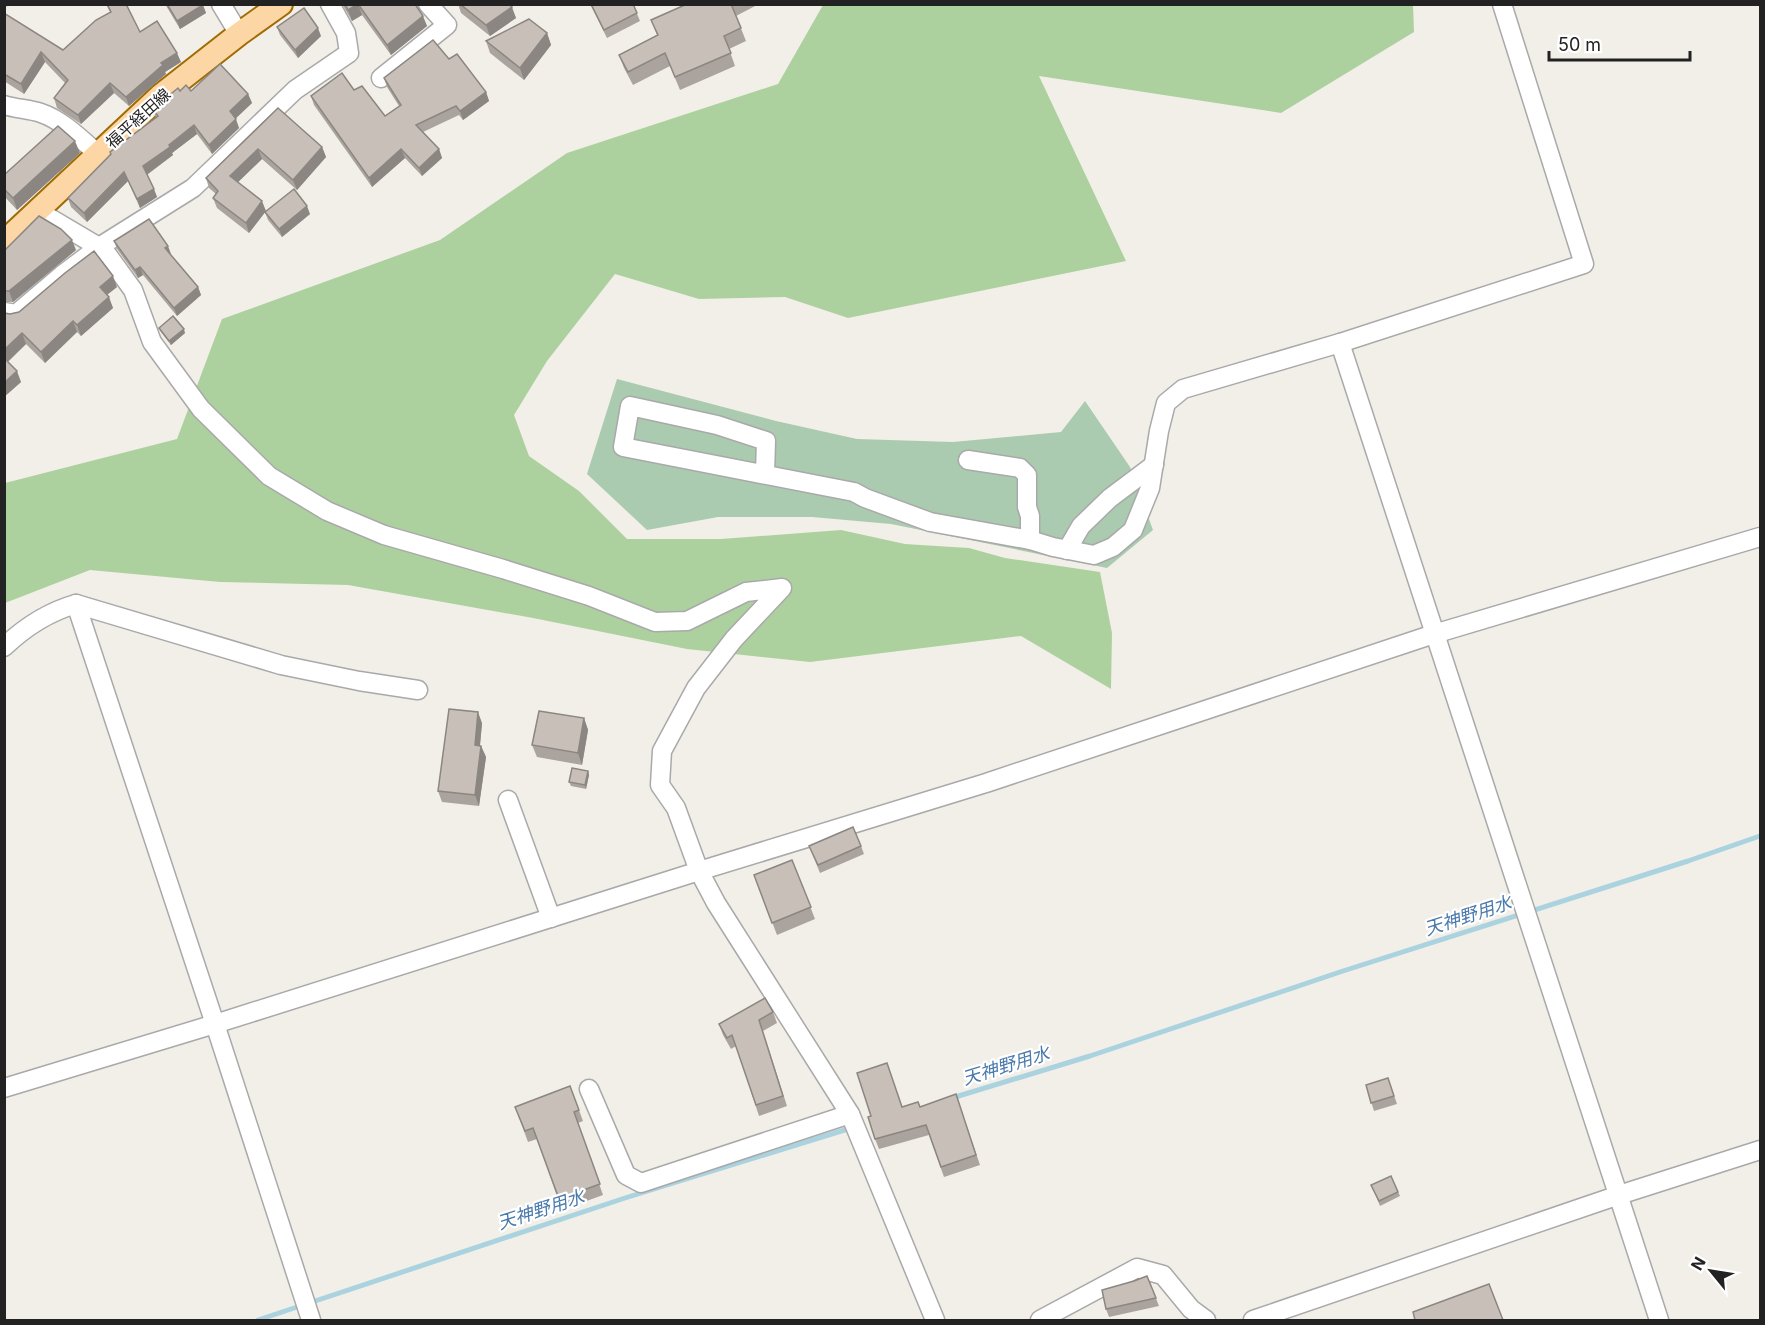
<svg xmlns="http://www.w3.org/2000/svg" width="1765" height="1325" font-family="Inter,'Noto Sans JP',sans-serif">
  <style>
    .forest { fill: #add19e }
    .cemetery { fill: #aacbaf }
    .lines { fill: none; stroke-linecap: round; stroke-linejoin: round }
    .stream { stroke: #aad3df; stroke-width: 5 }
    .minor-casing { stroke: #a9a9a9; stroke-width: 21 }
    .major-casing { stroke: #a06b00; stroke-width: 26 }
    .minor { stroke: #fff; stroke-width: 18 }
    .major { stroke: #fcd6a4; stroke-width: 22 }
    .wall { fill: #aba49e }
    .shaded-wall { fill: #8b8681 }
    .building { fill: #c7bfb8; stroke: #8b8681; stroke-width: 1.5 }
    .labels { text-anchor: middle; stroke-width: 4.5; stroke-linejoin: round; paint-order: stroke }
    .street-label { font-size: 16px; fill: #222; stroke: #fff }
    .water-label { font-size: 18px; font-style: italic; fill: #4a7aab; stroke: #fff }
  </style>
  <rect width="100%" height="100%" fill="#f2efe9"/>
  <polygon class="forest" points="823,5 1413,5 1414,32 1281,113 1039,76 1126,261 848,318 785,297 699,299 615,274 547,361 514,415 529,456 579,491 627,539 721,539 841,530 905,544 969,548 1005,558 1100,572 1112,633 1111,689 1021,636 810,662 687,649 533,618 348,585 220,582 90,570 5,603 5,483 177,439 222,319 440,240 567,153 778,84"/>
  <polygon class="cemetery" points="617,379 776,421 857,439 953,442 1061,432 1085,401 1130,467 1153,530 1107,568 891,524 812,517 718,517 647,530 587,474"/>
  <g class="lines">
    <g class="stream">
      <polyline points="952,1098 1090,1056 1343,971 1688,861 1760,836"/>
      <polyline points="258,1320 625,1198 851,1128"/>
    </g>
    <g class="minor-casing">
      <g id="minor">
        <polyline points="221,4 239,34"/>
        <polyline points="1502,4 1584,264 1340,343 1659,1320"/>
        <polyline points="381,78 447,25 428,4"/>
        <path d="M4 105C17 109 29 109 41 113 62 120 82 140 98 154"/>
        <polyline points="38,211 104,250 133,290 152,342 201,409 269,476 327,511 384,535 503,569 589,596 655,622 687,621 746,592 782,588 734,639 696,688 662,751 660,785 676,808 699,871 716,903 850,1114 935,1320"/>
        <polyline points="4,312 16,314 62,275 99,247 193,188 295,90 349,53 346,33 330,4"/>
        <polyline points="968,460 1020,468 1027,475 1027,507 1030,516 1030,540"/>
        <polyline points="765,474 766,441 717,425 630,406 623,447 854,492 865,498 930,522 1030,540 1053,547 1094,555 1113,547 1133,530 1150,488 1159,431 1166,403 1183,389 1340,343"/>
        <polyline points="1067,550 1081,526 1110,498 1154,465"/>
        <polyline points="76,604 281,665 359,681 418,690"/>
        <path d="M4 647C26 626 48 612 76 604L215 1024 311 1320"/>
        <polyline points="508,800 551,918"/>
        <polyline points="4,1088 215,1024 699,871 986,783 1434,634 1760,537"/>
        <polyline points="589,1089 626,1175 641,1183 850,1114"/>
        <polyline points="1040,1320 1137,1268 1163,1275 1191,1309 1206,1320"/>
        <polyline points="1253,1320 1619,1195 1760,1150"/>
      </g>
    </g>
    <g class="major-casing">
      <polyline id="major" points="4,242 160,96 239,34 281,4"/>
    </g>
    <use href="#minor" class="minor"/>
    <use href="#major" class="major"/>
  </g>
  <g class="wall">
    <polygon points="4,4 17,4 4,7"/>
    <polygon points="106,4 126,4 140,32 181,62 165,72 166,74 129,106 114,93 81,124 57,108 54,98 65,83 45,62 24,94 4,81 4,13 63,50 110,12"/>
    <polygon points="165,4 202,4 206,13 180,29"/>
    <polygon points="342,4 415,4 427,26 391,55 362,15 352,21"/>
    <polygon points="458,4 509,4 516,18 490,36 461,13"/>
    <polygon points="590,4 633,4 640,21 607,38"/>
    <polygon points="687,4 759,4 736,16 746,41 729,49 735,66 680,90 670,66 633,85 624,68 619,55 657,35 651,20"/>
    <polygon points="277,27 321,36 298,58 280,35"/>
    <polygon points="547,33 551,45 524,80 490,53 486,41"/>
    <polygon points="449,59 486,92 489,101 463,120 459,115 423,132 439,149 442,158 422,176 405,158 372,187 314,105 311,96 354,90 385,116 399,106 387,87 384,78"/>
    <polygon points="180,91 248,94 252,103 235,119 239,128 212,154 197,134 172,153 173,155 147,175 157,197 140,208 128,181 87,222 71,207 68,198 111,155 110,152 156,118 153,109"/>
    <polygon points="278,108 322,147 326,157 297,190 262,159 238,182 266,211 249,233 217,208 213,198 216,194 209,188 206,178"/>
    <polygon points="80,153 17,210 4,196 4,175"/>
    <polygon points="265,212 310,214 282,237 268,220"/>
    <polygon points="114,241 171,254 170,254 198,287 201,295 177,316 143,275 138,278 117,249"/>
    <polygon points="76,250 13,302 4,302 4,251"/>
    <polygon points="117,287 107,295 113,308 81,336 77,332 45,363 26,344 8,362 21,382 4,397 4,313 10,314"/>
    <polygon points="159,328 185,333 171,345 161,332"/>
    <polygon points="584,718 588,730 582,765 537,757 532,745"/>
    <polygon points="482,723 480,745 481,746 486,757 479,806 442,802 438,791"/>
    <polygon points="588,771 589,775 586,789 571,786 569,782"/>
    <polygon points="809,846 861,846 864,854 820,873"/>
    <polygon points="792,860 815,919 777,935 754,875"/>
    <polygon points="773,1012 777,1023 763,1031 787,1106 759,1116 736,1046 731,1049 723,1035 719,1024"/>
    <polygon points="1388,1078 1397,1104 1374,1111 1366,1085"/>
    <polygon points="570,1086 583,1121 578,1123 603,1195 562,1210 537,1139 528,1142 515,1107"/>
    <polygon points="956,1094 980,1165 944,1177 929,1135 879,1149 875,1139 871,1116 902,1107 920,1107"/>
    <polygon points="1391,1176 1400,1196 1380,1206 1373,1189"/>
    <polygon points="1147,1276 1159,1306 1109,1317 1106,1309 1134,1281"/>
  </g>
  <g class="shaded-wall">
    <polygon points="358,4 362,15 352,21 348,10"/>
    <polygon points="203,5 206,13 180,29 177,21"/>
    <polygon points="512,7 516,18 490,36 486,25"/>
    <polygon points="423,16 427,26 391,55 387,45"/>
    <polygon points="318,28 321,36 298,58 295,50"/>
    <polygon points="547,33 551,45 524,80 520,68"/>
    <polygon points="41,52 45,62 24,94 21,84"/>
    <polygon points="177,53 181,62 165,72 166,74 129,106 126,97 161,63"/>
    <polygon points="110,83 114,93 81,124 78,115"/>
    <polygon points="486,92 489,101 463,120 460,111"/>
    <polygon points="248,94 252,103 234,120 230,111"/>
    <polygon points="236,119 239,128 212,154 209,145"/>
    <polygon points="194,125 197,134 172,153 173,155 146,175 143,166"/>
    <polygon points="75,141 80,153 17,210 13,198"/>
    <polygon points="322,147 326,157 297,190 293,180"/>
    <polygon points="258,149 262,159 234,186 230,176"/>
    <polygon points="401,149 405,158 372,187 369,178"/>
    <polygon points="439,149 442,158 422,176 419,168"/>
    <polygon points="124,172 128,181 87,222 84,213"/>
    <polygon points="154,189 157,197 140,208 137,199"/>
    <polygon points="262,201 266,211 249,233 246,223"/>
    <polygon points="307,206 310,214 282,237 279,229"/>
    <polygon points="72,240 76,250 13,302 9,291"/>
    <polygon points="168,246 171,254 168,256 165,248"/>
    <polygon points="140,267 143,275 138,278 135,270"/>
    <polygon points="113,276 117,287 104,297 100,287"/>
    <polygon points="198,287 201,295 177,316 174,308"/>
    <polygon points="109,297 113,308 81,336 77,325"/>
    <polygon points="73,321 77,332 45,363 41,352"/>
    <polygon points="184,329 185,333 171,345 169,341"/>
    <polygon points="22,333 26,344 4,365 4,350"/>
    <polygon points="17,371 21,382 4,397 4,383"/>
    <polygon points="478,712 482,723 479,756 475,745"/>
    <polygon points="584,718 588,730 582,765 578,753"/>
    <polygon points="481,746 486,757 479,806 475,795"/>
    <polygon points="588,771 589,775 586,789 585,785"/>
  </g>
  <g class="building">
    <polygon points="107,4 126,4 140,32 157,21 177,53 161,63 163,65 126,97 110,83 78,115 54,98 68,80 41,52 21,84 4,74 4,13 63,50 96,20 111,12"/>
    <polygon points="167,4 202,4 203,5 177,21"/>
    <polygon points="345,4 358,4 348,10"/>
    <polygon points="358,4 415,4 423,16 387,45"/>
    <polygon points="460,4 509,4 512,7 486,25"/>
    <polygon points="591,4 633,4 637,13 604,30"/>
    <polygon points="687,4 731,4 741,28 724,36 731,53 675,77 665,53 628,72 619,55 658,35 651,20"/>
    <polygon points="304,8 318,28 295,50 277,27"/>
    <polygon points="529,19 547,33 520,68 486,41"/>
    <polygon points="433,40 449,59 457,54 486,92 460,111 456,106 416,125 439,149 419,168 401,149 369,178 311,96 342,73 354,90 362,86 385,116 401,105 384,78"/>
    <polygon points="220,64 248,94 230,111 236,119 209,145 194,125 169,145 170,147 143,166 154,189 137,199 124,172 84,213 68,198 111,154 110,152 158,116 153,109 166,98 178,88 180,91 186,85 191,91"/>
    <polygon points="278,108 322,147 293,180 258,149 230,176 262,201 246,223 213,198 218,191 206,178"/>
    <polygon points="58,126 75,141 13,198 4,189 4,175"/>
    <polygon points="294,189 307,206 279,229 265,212"/>
    <polygon points="39,216 61,229 72,240 9,291 4,291 4,251"/>
    <polygon points="149,219 168,246 165,248 198,287 174,308 140,267 135,270 114,241"/>
    <polygon points="94,251 113,276 100,287 109,297 77,325 73,321 41,352 22,333 4,350 4,313 10,314 19,312 65,273"/>
    <polygon points="173,316 184,329 169,341 159,328"/>
    <polygon points="4,358 17,371 4,383"/>
    <polygon points="449,709 478,712 475,745 481,746 475,795 438,791"/>
    <polygon points="539,711 584,718 578,753 532,745"/>
    <polygon points="572,768 588,771 585,785 569,782"/>
    <polygon points="853,827 861,846 818,865 809,846"/>
    <polygon points="792,860 811,907 772,923 754,875"/>
    <polygon points="765,998 773,1012 759,1020 783,1096 756,1105 732,1035 727,1038 719,1024"/>
    <polygon points="887,1063 902,1107 918,1102 920,1107 956,1094 976,1155 941,1167 926,1125 875,1139 868,1117 871,1116 857,1073"/>
    <polygon points="1388,1078 1394,1096 1371,1103 1366,1085"/>
    <polygon points="570,1086 579,1110 574,1112 600,1184 559,1199 533,1128 525,1131 515,1107"/>
    <polygon points="1391,1176 1398,1192 1379,1201 1371,1185"/>
    <polygon points="1147,1276 1156,1298 1106,1309 1102,1290 1134,1281"/>
    <polygon points="1489,1284 1503,1320 1415,1320 1413,1312"/>
  </g>
  <g class="labels">
    <g class="street-label">
      <text transform="translate(138 118) rotate(-42)" y="6">福平経田線</text>
    </g>
    <g class="water-label">
      <text transform="translate(1468 916) rotate(-18)" y="6">天神野用水</text>
      <text transform="translate(1006 1066) rotate(-17)" y="6">天神野用水</text>
      <text transform="translate(541 1210) rotate(-18)" y="6">天神野用水</text>
    </g>
  </g>
  <rect width="1765" height="1325" fill="none" stroke="#222222" stroke-width="12"/>
  <g transform="translate(1711 1271) rotate(300)" stroke="#ffffff" stroke-width="4.5" paint-order="stroke">
  <path d="M0-4.5L10 22L0 15L-10 22Z" fill="#222222"/>
  <text y="-9" font-size="16" font-weight="bold" text-anchor="middle" fill="#222222">N</text>
  </g>
  <path d="M1549 51v9h141v-9" fill="none" stroke="#222222" stroke-width="3"/>
  <text x="1558" y="51" font-size="18" fill="#222222" stroke="#ffffff" stroke-width="4.5" paint-order="stroke">50 m</text>
</svg>
